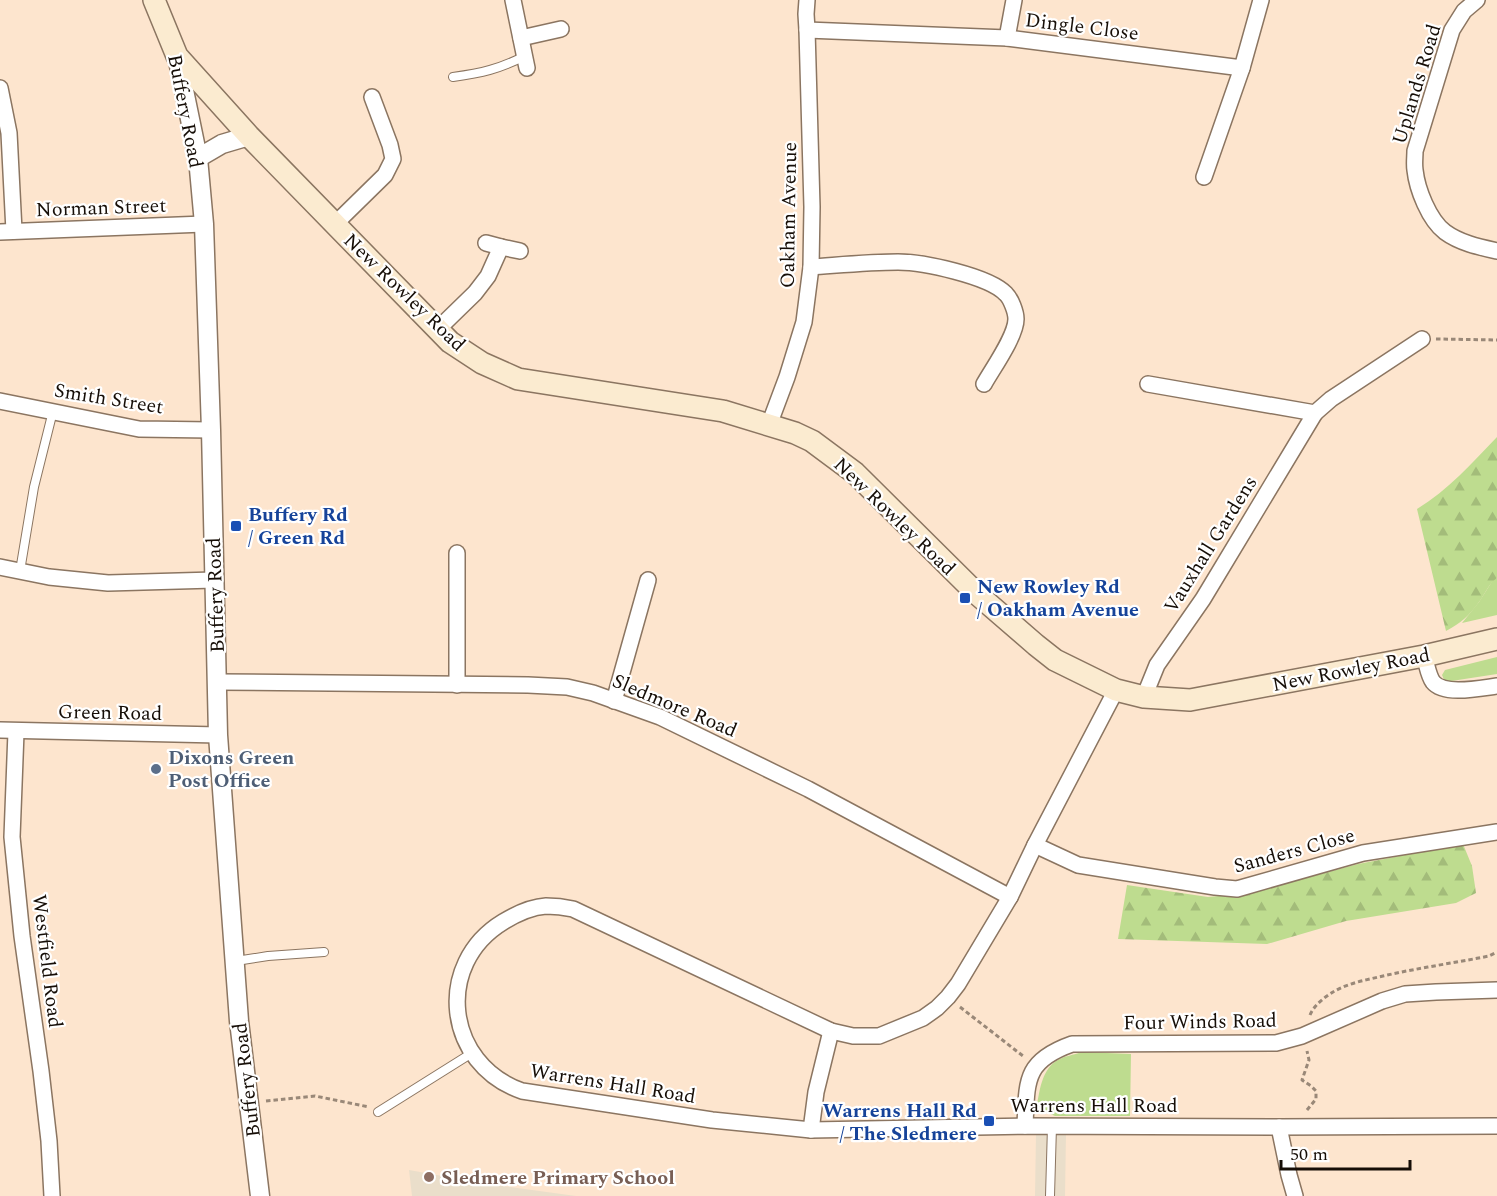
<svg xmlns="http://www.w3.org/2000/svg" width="1497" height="1196" font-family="Spectral,serif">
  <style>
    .education { fill: #eadeca }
    .green { fill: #bedc8f }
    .forest { fill: url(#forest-firs) }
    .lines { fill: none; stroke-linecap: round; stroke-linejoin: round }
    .service-casing { stroke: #8b7561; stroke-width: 10 }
    .minor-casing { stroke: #8b7561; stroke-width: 18 }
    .tertiary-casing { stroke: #8b7561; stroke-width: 21 }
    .secondary-casing { stroke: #8b7561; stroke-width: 24 }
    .path { stroke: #998878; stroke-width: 3; stroke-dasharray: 4.5 3; stroke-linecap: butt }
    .service { stroke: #fff; stroke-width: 8 }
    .minor { stroke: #fff; stroke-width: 15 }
    .tertiary { stroke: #fff; stroke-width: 18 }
    .secondary { stroke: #fbebd0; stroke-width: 21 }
    .transit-dot { fill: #1a4fb4; stroke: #fff; stroke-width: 2 }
    .service-dot { fill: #5c6f8a; stroke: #fff; stroke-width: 2 }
    .education-dot { fill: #8d6e63; stroke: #fff; stroke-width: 2 }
    .labels { text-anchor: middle; stroke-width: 4.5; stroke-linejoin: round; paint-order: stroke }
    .street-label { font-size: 20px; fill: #160e07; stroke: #fff }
    .transit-label { font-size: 20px; font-weight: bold; fill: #164399; stroke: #fff; text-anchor: start }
    .service-label { font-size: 20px; font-weight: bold; fill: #4e5e75; stroke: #fff; text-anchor: start }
    .education-label { font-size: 20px; font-weight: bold; fill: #785e54; stroke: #fff; text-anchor: start }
  </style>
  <defs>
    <pattern id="forest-firs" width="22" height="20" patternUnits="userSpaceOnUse" patternTransform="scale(1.5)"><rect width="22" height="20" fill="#bedc8f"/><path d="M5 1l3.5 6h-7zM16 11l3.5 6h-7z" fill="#a3bc7a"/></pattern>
  </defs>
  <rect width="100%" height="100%" fill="#fde5ce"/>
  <g class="education">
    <polygon points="1036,1134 1066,1134 1065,1196 1035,1196"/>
    <polygon points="409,1170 487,1184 576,1196 412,1196"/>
  </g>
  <g class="green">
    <polygon points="1497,578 1497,615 1462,623 1479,602 1493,580"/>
    <polygon points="1497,657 1497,674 1445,682 1442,675 1445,670"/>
    <path d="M1082 1052 1131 1054 1130 1116H1055L1044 1111 1037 1105C1040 1089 1042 1069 1058 1060 1064 1056 1074 1055 1082 1052Z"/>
  </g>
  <g class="forest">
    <path d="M1497 437V578C1489 583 1485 594 1479 602 1469 616 1461 623 1446 631L1417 509C1448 490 1472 463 1497 437Z"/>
    <polygon points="1463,844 1472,866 1476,893 1456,903 1346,921 1267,944 1118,939 1127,885 1208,897 1251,893 1358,864"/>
  </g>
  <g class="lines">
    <g class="service-casing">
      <g id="service">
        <path d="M453 77C482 73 499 69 525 56"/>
        <polyline points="20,571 34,487 53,411"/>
        <polyline points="236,961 268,956 324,952"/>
        <polyline points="378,1112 472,1053"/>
        <polyline points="1050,1196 1052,1126"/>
      </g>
    </g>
    <g class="minor-casing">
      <g id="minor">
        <polyline points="513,0 527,68"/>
        <path d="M1477 0 1464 11 1452 30 1415 151C1415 157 1414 164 1415 170 1417 189 1429 220 1445 232 1460 243 1479 247 1497 251"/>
        <polyline points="807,30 1007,38 1242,68"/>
        <polyline points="521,38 561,29"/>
        <polyline points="1007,38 1014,0"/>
        <polyline points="0,88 9,133 14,231"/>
        <polyline points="1204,177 1242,68 1261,0"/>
        <polyline points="335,224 385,175 393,159 390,145 372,97"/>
        <polyline points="0,232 204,224"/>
        <polyline points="501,247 520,251"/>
        <path d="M811 267C840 265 869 262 898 262 923 262 989 276 1006 294 1011 299 1016 312 1016 319 1016 336 993 368 984 384"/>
        <polyline points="438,329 475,293 488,276 501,247 486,243"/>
        <polyline points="1148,384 1315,413 1331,399 1422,339"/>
        <polyline points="0,401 139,429 211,430"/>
        <polyline points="769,425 787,377 804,322 811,267 812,207 807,30 806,14 807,0"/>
        <polyline points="0,567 49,577 108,583 214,580"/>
        <path d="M1424 656C1427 664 1428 675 1433 682 1444 696 1481 688 1497 686"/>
        <polyline points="218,682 528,685 567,687 593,693 660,717 808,789 1010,897"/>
        <polyline points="457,685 457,553"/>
        <path d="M1116 690 1035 845 1010 897 958 984 948 997 937 1008 923 1018 879 1036H853L831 1031 573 909C564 907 555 906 546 906 531 907 516 914 503 922 434 964 445 1064 522 1091L712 1120 811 1130 1025 1126 1279 1127 1497 1126"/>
        <polyline points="1144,697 1157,665 1203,599 1315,413"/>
        <polyline points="614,701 648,580"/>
        <polyline points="0,730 218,735"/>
        <polyline points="16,732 12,837 22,936 41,1071 49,1141 52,1196"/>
        <polyline points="1035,845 1078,865 1215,887 1237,889 1363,853 1497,832"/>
        <path d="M1025 1126C1027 1081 1024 1061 1072 1044L1276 1043 1302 1036 1382 1001 1405 994 1436 992 1497 990"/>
        <polyline points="1279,1127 1289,1175 1295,1196"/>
        <polyline points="811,1130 816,1092 831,1031"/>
      </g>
    </g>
    <g class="tertiary-casing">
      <g id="tertiary">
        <polyline points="177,56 198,158 204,224 211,430 218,735 239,1021 260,1196"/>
        <polyline points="198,158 222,144 249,136"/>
      </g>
    </g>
    <g class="secondary-casing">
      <polyline id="secondary" points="154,0 177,56 249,136 450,342 482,363 518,379 723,411 795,433 812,441 855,473 977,594 1036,645 1055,660 1116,690 1144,697 1190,700 1424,656 1497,639"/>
    </g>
    <g class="path">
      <polyline points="1436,339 1497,340"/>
      <polyline points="960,1007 1023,1056"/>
      <path d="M1310 1015C1314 1005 1325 997 1333 992 1348 983 1366 980 1383 976 1418 968 1454 963 1489 956L1497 952"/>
      <polyline points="266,1101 315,1096 369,1107"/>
      <polyline points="1307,1110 1316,1099 1316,1091 1311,1086 1302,1080 1309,1060 1307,1051"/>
    </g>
    <use href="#service" class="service"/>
    <use href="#minor" class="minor"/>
    <use href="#tertiary" class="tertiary"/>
    <use href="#secondary" class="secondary"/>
  </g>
  <g class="transit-dot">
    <rect x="230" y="520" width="12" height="12" rx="3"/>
    <rect x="959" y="592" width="12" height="12" rx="3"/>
    <rect x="983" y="1115" width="12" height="12" rx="3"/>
  </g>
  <circle class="service-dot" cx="156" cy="769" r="6"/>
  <circle class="education-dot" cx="429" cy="1177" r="6"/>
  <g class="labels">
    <g class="street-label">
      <text transform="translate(1082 26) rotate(7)" y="7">Dingle Close</text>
      <text transform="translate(1416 84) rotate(-73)" y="7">Uplands Road</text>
      <text transform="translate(186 111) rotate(79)" y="7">Buffery Road</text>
      <text transform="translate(101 207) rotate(-2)" y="7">Norman Street</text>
      <text transform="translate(788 215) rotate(-89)" y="7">Oakham Avenue</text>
      <text transform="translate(405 292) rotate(44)" y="7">New Rowley Road</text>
      <text transform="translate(109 398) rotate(9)" y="7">Smith Street</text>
      <text transform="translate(895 516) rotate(44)" y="7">New Rowley Road</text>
      <text transform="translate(1210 544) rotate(-58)" y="7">Vauxhall Gardens</text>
      <text transform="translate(215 595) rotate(-92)" y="7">Buffery Road</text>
      <text transform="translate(1351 669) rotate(-11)" y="7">New Rowley Road</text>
      <text transform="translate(675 705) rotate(23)" y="7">Sledmore Road</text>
      <text transform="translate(110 712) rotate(1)" y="7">Green Road</text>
      <text transform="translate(1294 850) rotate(-15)" y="7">Sanders Close</text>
      <text transform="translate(48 961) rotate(83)" y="7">Westfield Road</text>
      <text transform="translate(1200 1021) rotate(-1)" y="7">Four Winds Road</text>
      <text transform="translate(246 1080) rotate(-97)" y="7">Buffery Road</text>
      <text transform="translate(613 1083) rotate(9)" y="7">Warrens Hall Road</text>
      <text x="1094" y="1112">Warrens Hall Road</text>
    </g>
    <g class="transit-label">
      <text x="248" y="521">Buffery Rd<tspan x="248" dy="23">/ Green Rd</tspan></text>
      <text x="977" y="593">New Rowley Rd<tspan x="977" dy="23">/ Oakham Avenue</tspan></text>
      <text x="977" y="1117" text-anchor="end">Warrens Hall Rd<tspan x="977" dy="23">/ The Sledmere</tspan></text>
    </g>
    <g class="service-label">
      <text x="168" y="764">Dixons Green<tspan x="168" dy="23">Post Office</tspan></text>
    </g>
    <g class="education-label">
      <text x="441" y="1184">Sledmere Primary School</text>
    </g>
  </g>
  <path d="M1281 1160v9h129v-9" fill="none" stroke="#160e07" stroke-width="3"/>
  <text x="1290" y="1160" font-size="18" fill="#160e07" stroke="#ffffff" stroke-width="4.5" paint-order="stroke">50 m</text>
</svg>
